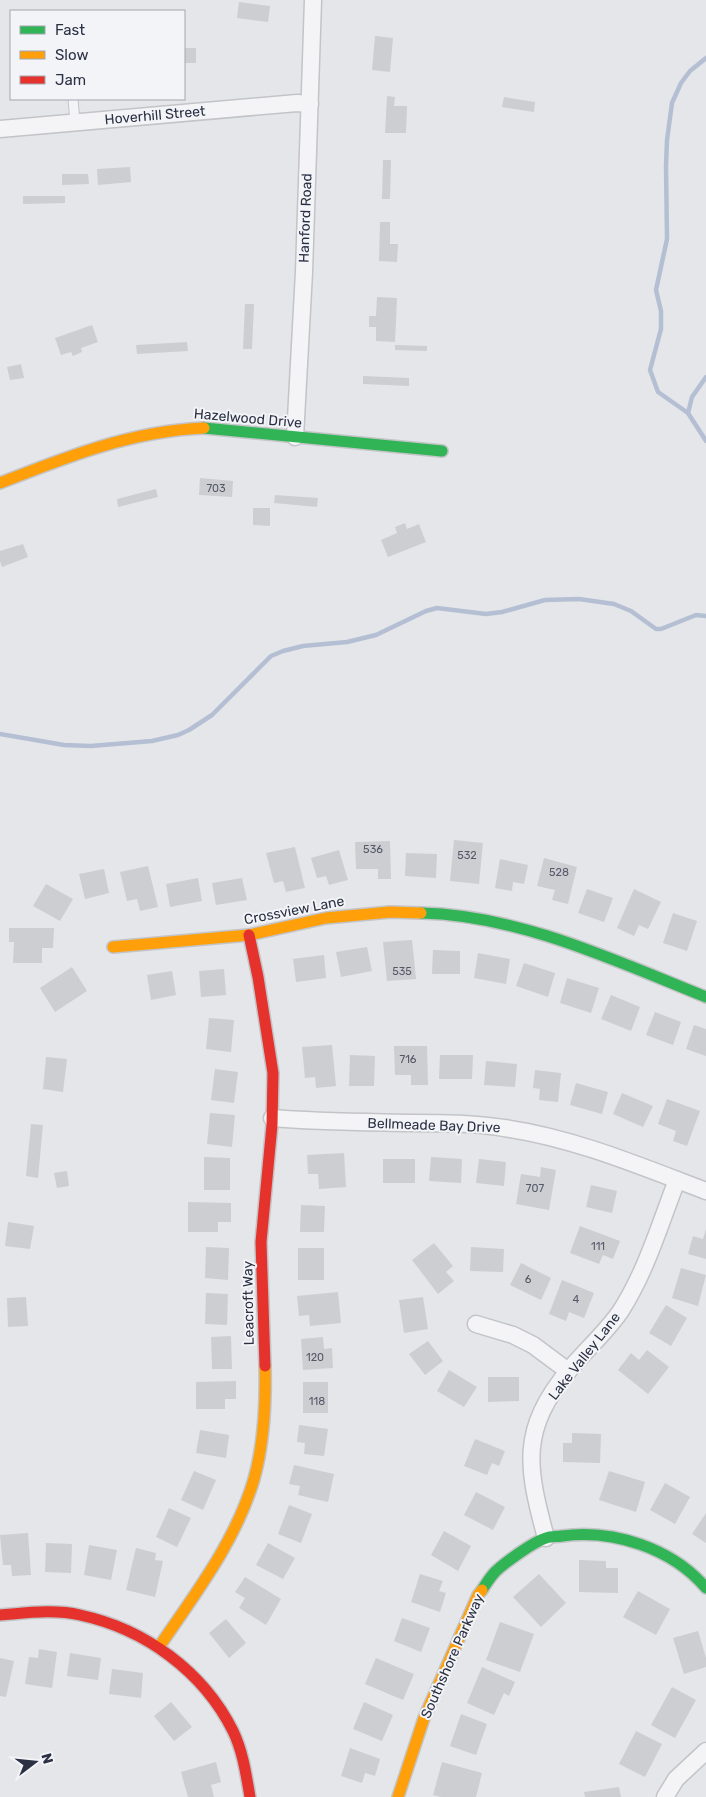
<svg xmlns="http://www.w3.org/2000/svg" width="706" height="1797" font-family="Rubik,sans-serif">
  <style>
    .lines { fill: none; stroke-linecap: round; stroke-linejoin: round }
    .stream { stroke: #b5bfd3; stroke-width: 4.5 }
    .building { fill: #cdced2 }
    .lane-casing { stroke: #c3c4c7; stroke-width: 11 }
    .street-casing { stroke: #c3c4c7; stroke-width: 19 }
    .fast-casing { stroke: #c3c4c7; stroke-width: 14 }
    .slow-casing { stroke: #c3c4c7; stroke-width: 14 }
    .jam-casing { stroke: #c3c4c7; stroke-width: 14 }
    .lane { stroke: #f4f4f6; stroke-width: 9 }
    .street { stroke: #f4f4f6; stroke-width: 16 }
    .fast { stroke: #30b455; stroke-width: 11 }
    .slow { stroke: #ff9f0a; stroke-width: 11 }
    .jam { stroke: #e5322d; stroke-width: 11 }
    .labels { text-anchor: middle; stroke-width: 4; stroke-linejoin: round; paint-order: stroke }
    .number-label { font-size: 11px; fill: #545968 }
    .street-label { font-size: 14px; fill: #2b3143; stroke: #f3f4f8 }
  </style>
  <rect width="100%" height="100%" fill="#e5e6e9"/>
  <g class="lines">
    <g class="stream">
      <polyline points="706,58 690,71 681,83 672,103 667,140 666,166 667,239 656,290 661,311 661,329 650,370 658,392 688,413 706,441"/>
      <polyline points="688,413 692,397 706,377"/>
      <polyline points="0,734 64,745 91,746 152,741 178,735 189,730 212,715 271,656 283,651 303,646 347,642 376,635 426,611 437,608 486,614 502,612 545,600 579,599 614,604 631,611 656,629 661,629 696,615 706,616"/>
    </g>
  </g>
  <g class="building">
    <polygon points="239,2 270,6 268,22 237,18"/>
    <polygon points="375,36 393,38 390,72 372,70"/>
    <rect x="184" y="48" width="12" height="15"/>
    <polygon points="387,96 395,97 394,106 407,106 406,133 385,133"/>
    <polygon points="504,97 535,102 534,112 502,107"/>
    <polygon points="383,160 391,160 390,199 382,199"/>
    <polygon points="130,167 131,182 98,185 97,169"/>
    <polygon points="62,174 88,174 89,184 62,185"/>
    <polygon points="23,196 65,196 65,203 23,204"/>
    <polygon points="380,222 390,222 390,244 398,244 397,262 379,261"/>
    <polygon points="377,297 397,298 395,342 376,341 376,327 369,327 369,316 376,316"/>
    <polygon points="245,304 254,304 252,349 243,349"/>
    <polygon points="92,325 98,342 81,348 82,352 73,356 71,352 61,355 55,338"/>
    <polygon points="187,342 188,351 137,354 136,345"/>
    <polygon points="395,345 427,346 427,351 395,350"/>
    <polygon points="21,364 24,378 10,380 7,367"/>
    <polygon points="363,376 409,378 409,386 363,384"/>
    <polygon points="200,478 233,481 232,497 199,495"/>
    <polygon points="156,489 158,497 118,507 117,499"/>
    <polygon points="275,495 318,498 317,507 274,503"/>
    <polygon points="253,508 270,508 270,526 253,525"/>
    <polygon points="405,523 407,529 419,524 426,542 388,557 381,540 397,533 395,527"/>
    <polygon points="23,544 28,557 2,567 0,561 0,551"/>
    <polygon points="454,840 483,843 479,884 450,881"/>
    <polygon points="390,841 391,879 378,879 378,869 356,869 355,842"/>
    <polygon points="295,847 305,888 286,892 283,881 274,883 266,853"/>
    <polygon points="339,850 348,880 329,885 326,876 317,878 311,858"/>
    <polygon points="406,853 437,854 436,878 405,876"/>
    <polygon points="544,858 577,867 568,904 552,900 555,890 537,886"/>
    <polygon points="500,859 528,865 524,884 513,882 512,891 495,888"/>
    <polygon points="148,866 158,907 140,911 137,899 127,901 120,872"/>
    <polygon points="104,869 109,893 85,899 79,874"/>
    <polygon points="198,878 202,901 170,907 166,884"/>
    <polygon points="242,878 247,900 216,905 212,883"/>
    <polygon points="46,884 73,899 60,921 33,906"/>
    <polygon points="587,889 613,898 604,922 578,913"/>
    <polygon points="634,889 661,902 648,929 639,925 634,936 617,928"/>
    <polygon points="673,913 697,921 687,951 663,943"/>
    <polygon points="9,928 54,928 53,948 42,948 42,963 13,963 14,942 9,942"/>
    <polygon points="412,940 416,979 387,981 383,942"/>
    <polygon points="367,947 372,971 341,977 336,952"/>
    <polygon points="433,950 460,951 460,974 432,974"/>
    <polygon points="478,953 510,959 506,984 474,978"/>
    <polygon points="324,955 326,978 296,982 293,959"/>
    <polygon points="524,963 555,973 548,997 516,986"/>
    <polygon points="72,967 87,991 55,1012 40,988"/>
    <polygon points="224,969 226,995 201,997 199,971"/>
    <polygon points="172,971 176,995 151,1000 147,975"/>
    <polygon points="567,978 599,988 591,1013 560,1003"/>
    <polygon points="611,995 640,1007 631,1031 601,1019"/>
    <polygon points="655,1012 681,1022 673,1045 646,1035"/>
    <polygon points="209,1018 234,1020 231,1052 206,1049"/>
    <polygon points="694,1025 706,1029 706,1056 686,1049"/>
    <polygon points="332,1045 336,1086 316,1088 315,1077 305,1078 302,1047"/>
    <polygon points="394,1046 427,1046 428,1085 411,1085 411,1075 395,1075"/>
    <polygon points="350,1055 375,1056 374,1086 349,1086"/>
    <polygon points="440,1055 473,1055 472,1079 439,1079"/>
    <polygon points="46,1057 67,1059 63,1092 43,1089"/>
    <polygon points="486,1061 517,1064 515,1087 484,1085"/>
    <polygon points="215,1069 238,1072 234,1103 211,1100"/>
    <polygon points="535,1070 561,1073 558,1102 539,1100 540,1089 533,1088"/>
    <polygon points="576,1083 608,1092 602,1114 570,1105"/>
    <polygon points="622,1093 653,1106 643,1127 613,1114"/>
    <polygon points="667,1099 700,1111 687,1146 673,1141 676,1131 658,1124"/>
    <polygon points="210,1113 235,1115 232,1147 207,1144"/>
    <polygon points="31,1124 43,1125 38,1178 26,1176"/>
    <polygon points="344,1153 346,1187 319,1189 318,1174 308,1174 307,1155"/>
    <polygon points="204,1157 230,1158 230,1190 204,1190"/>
    <polygon points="431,1157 462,1159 461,1183 429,1181"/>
    <rect x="383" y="1159" width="32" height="24"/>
    <polygon points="479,1159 506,1162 504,1186 476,1183"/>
    <polygon points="541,1167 556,1170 549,1210 516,1204 521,1174 540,1177"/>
    <polygon points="67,1171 69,1186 57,1188 54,1173"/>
    <polygon points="591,1185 617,1191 612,1213 586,1207"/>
    <polygon points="188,1202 231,1203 231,1222 218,1222 218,1232 188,1232"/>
    <polygon points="301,1205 325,1206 324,1232 300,1232"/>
    <polygon points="8,1222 34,1226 30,1249 5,1246"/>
    <polygon points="580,1226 620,1241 613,1259 603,1255 599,1264 570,1253"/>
    <polygon points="706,1229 706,1259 688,1254 693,1236 703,1239"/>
    <polygon points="434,1243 453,1266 446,1272 454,1281 438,1294 412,1260"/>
    <polygon points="206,1247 229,1248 228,1280 205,1278"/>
    <polygon points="471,1247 504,1249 503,1272 470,1271"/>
    <rect x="298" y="1248" width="26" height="32"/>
    <polygon points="521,1263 551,1278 541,1300 510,1285"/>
    <polygon points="681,1268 706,1275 698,1306 672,1298"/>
    <polygon points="562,1280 594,1293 584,1318 569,1312 566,1321 549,1314"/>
    <polygon points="338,1292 341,1323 310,1326 309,1315 299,1316 297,1296"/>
    <polygon points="206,1293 228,1294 227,1325 205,1324"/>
    <polygon points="26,1297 28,1326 8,1327 7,1298"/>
    <polygon points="423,1297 428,1329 404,1333 399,1300"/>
    <polygon points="666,1305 687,1318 671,1346 649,1333"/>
    <polygon points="231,1336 232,1369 212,1369 211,1337"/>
    <polygon points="323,1337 324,1349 332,1348 333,1368 303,1370 301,1339"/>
    <polygon points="428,1341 443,1361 425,1375 409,1354"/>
    <polygon points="647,1350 669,1367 648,1394 618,1370 631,1353 639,1360"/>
    <polygon points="449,1370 477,1387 464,1407 437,1391"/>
    <polygon points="488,1377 519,1377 519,1401 488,1402"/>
    <polygon points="236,1381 236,1399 225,1399 225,1409 196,1409 196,1382"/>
    <rect x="303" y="1382" width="25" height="31"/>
    <polygon points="299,1425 328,1429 324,1456 304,1454 305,1443 297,1442"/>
    <polygon points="200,1430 229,1435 226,1458 196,1453"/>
    <polygon points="572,1433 601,1434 600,1463 563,1462 563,1443 572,1443"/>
    <polygon points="475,1439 505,1451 499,1466 492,1463 487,1475 464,1466"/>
    <polygon points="294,1465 334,1474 328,1502 298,1495 300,1486 289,1484"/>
    <polygon points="194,1471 216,1480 203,1510 181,1500"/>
    <polygon points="609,1471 645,1482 636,1512 599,1500"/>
    <polygon points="665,1483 690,1497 675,1524 650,1510"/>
    <polygon points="476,1492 505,1507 493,1530 464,1515"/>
    <polygon points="289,1505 312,1514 301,1543 278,1534"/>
    <polygon points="169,1508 191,1518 177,1547 156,1537"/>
    <polygon points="706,1513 706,1543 692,1534"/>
    <polygon points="444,1531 471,1546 458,1571 431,1555"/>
    <polygon points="28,1533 31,1575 12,1576 11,1565 3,1565 0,1535"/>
    <polygon points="46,1543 72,1544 71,1573 45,1572"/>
    <polygon points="268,1543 295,1558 283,1579 256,1565"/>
    <polygon points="89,1545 117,1550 111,1580 84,1575"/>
    <polygon points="136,1548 156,1553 155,1560 163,1561 155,1597 126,1590"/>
    <polygon points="579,1560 606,1561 606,1568 618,1568 618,1593 579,1592"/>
    <polygon points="420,1574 443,1581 439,1591 446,1593 440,1612 411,1602"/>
    <polygon points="539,1574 566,1603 541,1627 513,1597"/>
    <polygon points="245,1577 281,1599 266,1625 239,1608 245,1598 235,1592"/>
    <polygon points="638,1591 670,1609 656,1635 623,1617"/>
    <polygon points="402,1618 430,1628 421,1652 394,1641"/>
    <polygon points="226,1619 246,1643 229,1658 209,1633"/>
    <polygon points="500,1622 534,1634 520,1672 486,1660"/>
    <polygon points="698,1631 706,1658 706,1667 684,1674 673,1638"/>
    <polygon points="39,1649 57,1652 52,1688 25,1684 29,1657 38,1658"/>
    <polygon points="70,1653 101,1658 98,1680 67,1676"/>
    <polygon points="0,1658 14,1661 6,1697 0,1696"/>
    <polygon points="376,1658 414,1674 403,1700 365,1684"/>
    <polygon points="482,1667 515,1682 509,1696 504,1693 494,1715 467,1703"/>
    <polygon points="112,1669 143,1673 141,1698 109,1694"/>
    <polygon points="672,1687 696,1700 675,1738 651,1725"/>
    <polygon points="171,1702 192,1727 174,1741 154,1716"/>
    <polygon points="364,1702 393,1715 382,1741 353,1729"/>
    <polygon points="461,1714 487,1724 476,1755 450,1746"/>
    <polygon points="636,1731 662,1744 645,1777 619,1764"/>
    <polygon points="350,1748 380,1759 375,1776 365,1773 362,1783 341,1776"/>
    <polygon points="216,1762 221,1782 211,1785 214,1797 188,1797 181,1772"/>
    <polygon points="442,1762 482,1773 476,1797 441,1797 433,1795"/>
    <polygon points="619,1787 621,1797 585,1797 584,1792"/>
  </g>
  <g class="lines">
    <g class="lane-casing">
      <polyline id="lane" points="73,99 75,122"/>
    </g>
    <g class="street-casing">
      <g id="street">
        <polyline points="0,129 297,103 310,104"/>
        <polyline points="295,437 304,272 313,0"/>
        <path d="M272 1118C319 1122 366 1122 413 1123 443 1123 474 1123 504 1128 574 1138 640 1166 706 1191"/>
        <polyline points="476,1324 513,1335 533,1345 568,1371"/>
        <path d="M546 1538C527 1467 519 1430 570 1369 586 1350 606 1332 620 1312 646 1272 660 1224 677 1180"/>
        <polyline points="665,1797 676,1779 706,1751"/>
      </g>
    </g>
    <g class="fast-casing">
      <g id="fast">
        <polyline points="204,428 442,451"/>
        <path d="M421 913C519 915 616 961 706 997"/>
        <path d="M482 1590C486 1584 490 1577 496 1571 506 1562 533 1542 546 1538 551 1536 557 1537 562 1536 613 1529 672 1548 706 1588"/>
      </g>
    </g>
    <g class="slow-casing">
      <g id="slow">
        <path d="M0 483C66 457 131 431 204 428"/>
        <polyline points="113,947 249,935 326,918 390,912 421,913"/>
        <path d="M159 1647C195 1594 236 1541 254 1479 264 1443 266 1404 265 1366"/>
        <polyline points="398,1797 424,1718 478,1595 482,1590"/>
      </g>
    </g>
    <g class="jam-casing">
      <g id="jam">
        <polyline points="249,935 258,977 273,1073 272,1125 261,1242 265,1366"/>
        <path d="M0 1615C26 1613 54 1609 80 1615 145 1629 203 1671 233 1731 243 1752 246 1774 250 1797"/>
      </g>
    </g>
    <use href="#lane" class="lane"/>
    <use href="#street" class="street"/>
    <use href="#fast" class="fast"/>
    <use href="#slow" class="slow"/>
    <use href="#jam" class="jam"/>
  </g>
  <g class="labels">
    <g class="number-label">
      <text x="216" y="492">703</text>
      <text x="373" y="853">536</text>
      <text x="467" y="859">532</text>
      <text x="559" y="876">528</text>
      <text x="402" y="975">535</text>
      <text x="408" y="1063">716</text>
      <text x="535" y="1192">707</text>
      <text x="598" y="1250">111</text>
      <text x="528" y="1283">6</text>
      <text x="576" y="1303">4</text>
      <text x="315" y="1361">120</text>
      <text x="317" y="1405">118</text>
    </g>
    <g class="street-label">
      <text transform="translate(155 115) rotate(-5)" y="5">Hoverhill Street</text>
      <text transform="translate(305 218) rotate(-88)" y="5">Hanford Road</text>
      <text transform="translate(248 418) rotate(5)" y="5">Hazelwood Drive</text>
      <text transform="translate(294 910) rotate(-11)" y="5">Crossview Lane</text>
      <text transform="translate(434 1125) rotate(2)" y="5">Bellmeade Bay Drive</text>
      <text transform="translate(248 1303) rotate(-91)" y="5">Leacroft Way</text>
      <text transform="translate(584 1356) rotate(-52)" y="5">Lake Valley Lane</text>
      <text transform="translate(452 1656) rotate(-66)" y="5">Southshore Parkway</text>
    </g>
  </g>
  <rect x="10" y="10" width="175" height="90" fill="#f3f4f8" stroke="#a3a6b0"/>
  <rect x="20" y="26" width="25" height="8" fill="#30b455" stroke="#a3a6b0"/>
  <text x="55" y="35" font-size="15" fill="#2b3143">Fast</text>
  <rect x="20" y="51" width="25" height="8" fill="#ff9f0a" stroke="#a3a6b0"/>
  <text x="55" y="60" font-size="15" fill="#2b3143">Slow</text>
  <rect x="20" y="76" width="25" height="8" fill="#e5322d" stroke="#a3a6b0"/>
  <text x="55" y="85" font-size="15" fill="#2b3143">Jam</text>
  <g transform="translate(35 1762) rotate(74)" stroke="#f3f4f8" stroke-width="4" paint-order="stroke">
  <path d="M0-4L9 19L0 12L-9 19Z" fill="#2b3143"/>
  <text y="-8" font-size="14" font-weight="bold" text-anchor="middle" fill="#2b3143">N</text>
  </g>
</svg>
